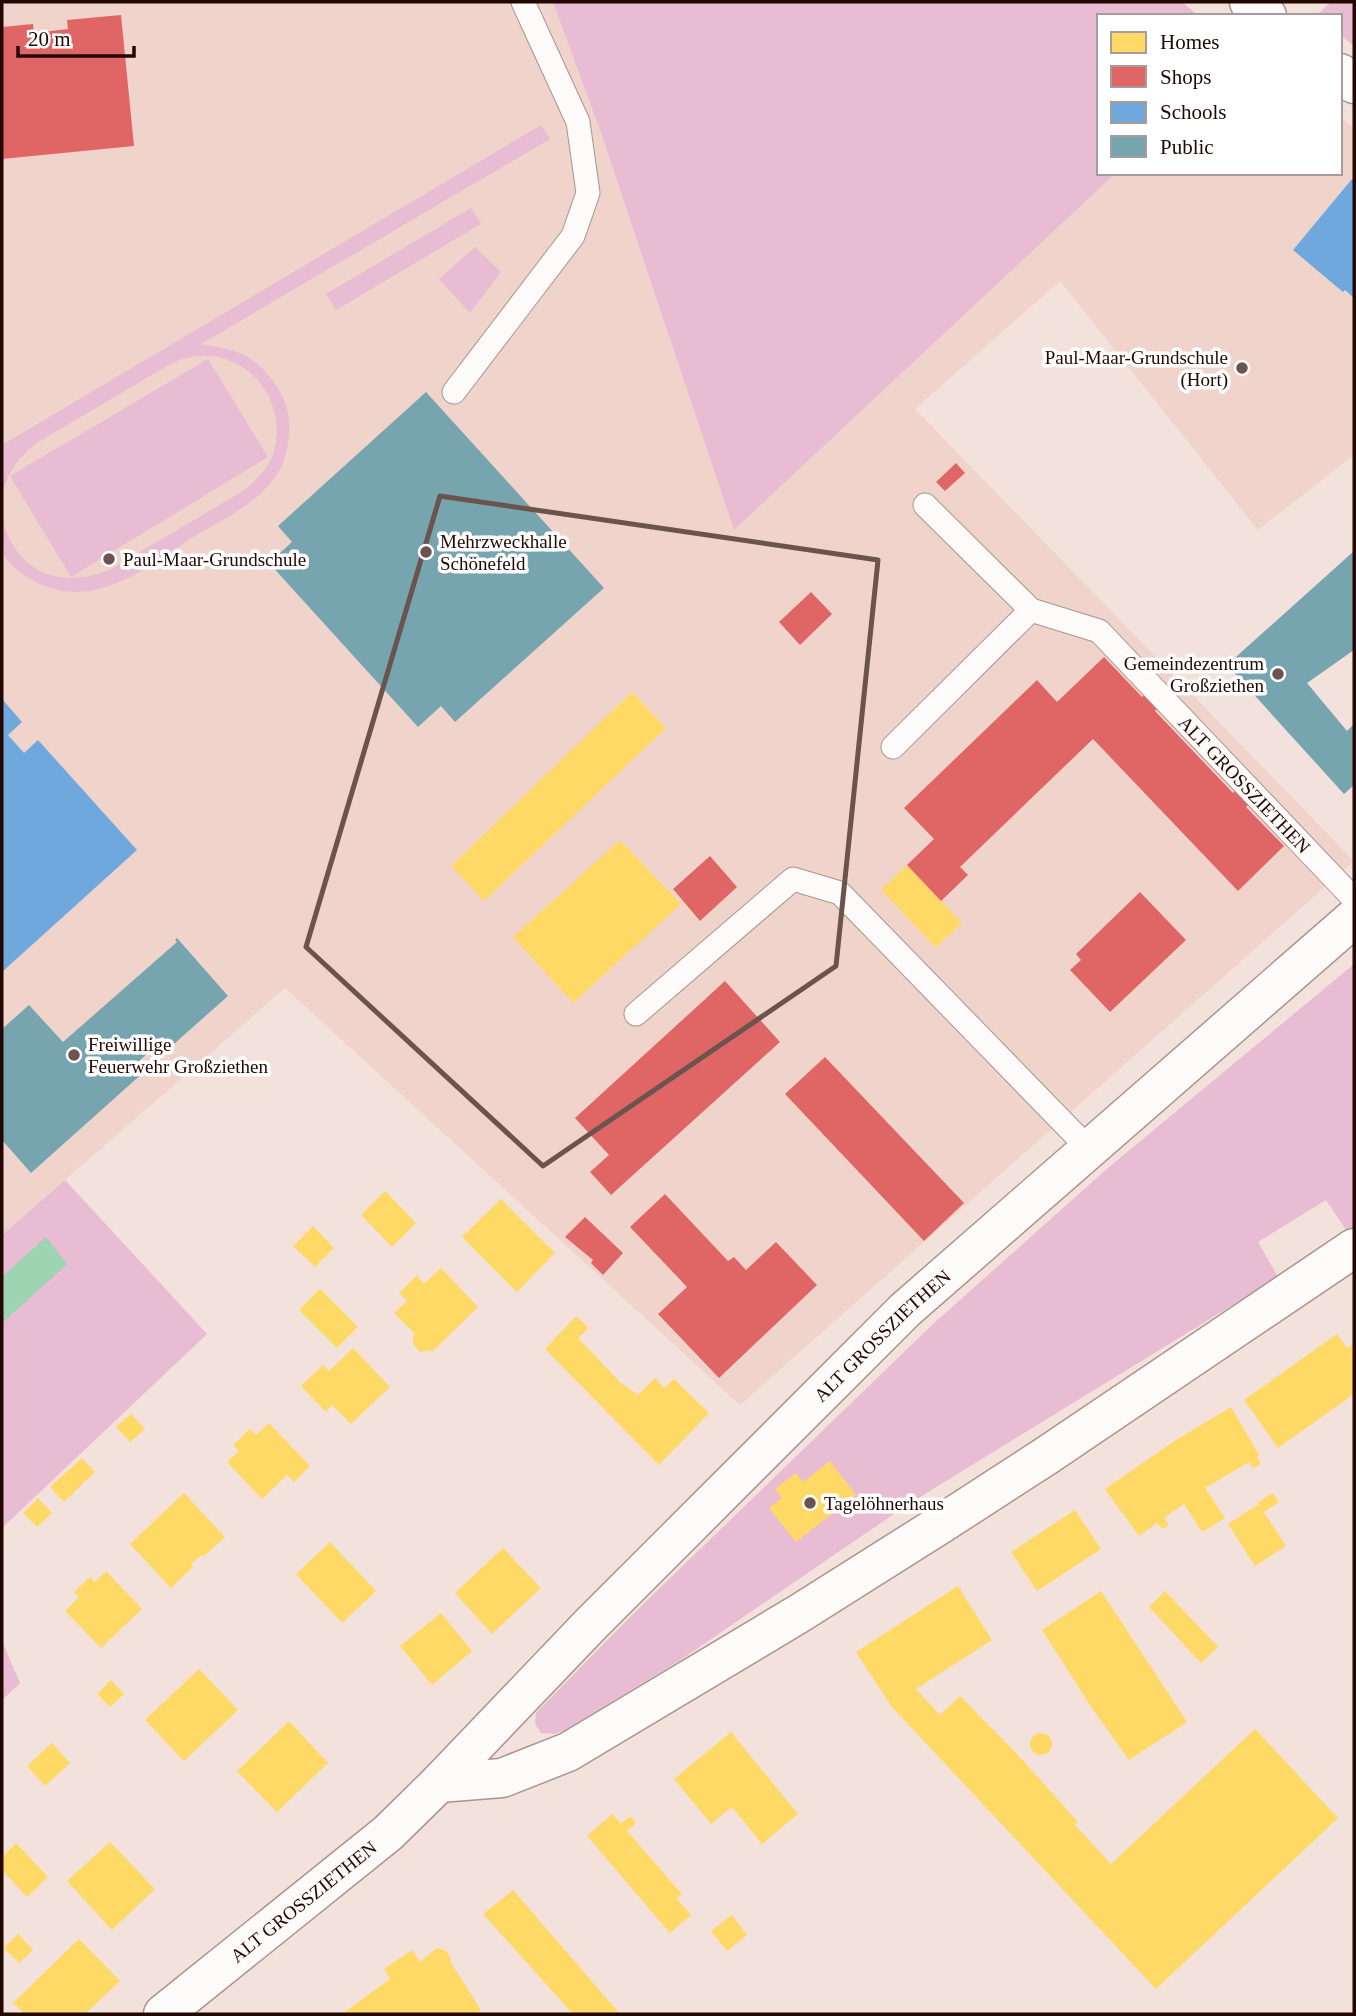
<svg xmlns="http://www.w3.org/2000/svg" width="1356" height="2016" font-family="'Times New Roman',serif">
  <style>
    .built { fill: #f0d4cc }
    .green { fill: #e8bcd2 }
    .water { fill: #9dd4b1 }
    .homes { fill: #ffd966 }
    .shops { fill: #e06666 }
    .schools { fill: #6fa8dc }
    .public { fill: #76a5af }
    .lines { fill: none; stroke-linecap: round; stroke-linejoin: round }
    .service-casing { stroke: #a9948e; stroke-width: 25 }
    .minor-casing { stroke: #a9948e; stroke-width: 41 }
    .tertiary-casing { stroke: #a9948e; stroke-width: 41 }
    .service { stroke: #fdfafa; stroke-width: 23 }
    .minor { stroke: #fdfafa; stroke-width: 38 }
    .tertiary { stroke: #fdfafa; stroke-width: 38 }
    .marked { fill: none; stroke: #6b534e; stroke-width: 5; stroke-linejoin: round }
    .poi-dot { fill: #6b534e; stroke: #fff; stroke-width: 2.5 }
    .labels { text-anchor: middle; stroke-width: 7; stroke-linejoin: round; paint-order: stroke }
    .poi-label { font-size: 19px; fill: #220702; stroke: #fff; text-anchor: start }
    .street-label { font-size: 19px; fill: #220702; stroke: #fff }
  </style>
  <rect width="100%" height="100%" fill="#f3e1dc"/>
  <polygon class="built" points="2,2 553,2 601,133 734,530 1116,173 1340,173 1340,116 1354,128 1354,455 1258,530 1060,281 915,409 1354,861 740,1405 285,988 2,1235"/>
  <g class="green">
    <polygon points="553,2 1182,2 1199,16 1099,16 1099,173 1116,173 734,530 601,133"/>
    <polygon points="1331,2 1354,2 1354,46 1340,35 1340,16 1316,16"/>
    <path d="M541 125 550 139 201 344C239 350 257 355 279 390 293 411 292 444 281 467 265 500 226 517 195 536 144 568 94 614 32 580 22 575 6 562 2 551 0 542 2 528 2 519 17 574 61 590 111 569L243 491C254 482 265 472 271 459 294 404 245 343 187 358 180 359 173 363 167 366L35 444C18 458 9 471 2 493V445Z"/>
    <polygon points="471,208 481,224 336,310 326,294"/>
    <polygon points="475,247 501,272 470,313 439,279"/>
    <polygon points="208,359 268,457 71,577 10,476"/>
    <polygon points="1354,964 1354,1229 1348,1233 1326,1200 1258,1242 1278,1277 907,1505 679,1661 565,1730 554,1734 541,1733 535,1724 536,1713 632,1615 932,1325 1108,1168"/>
    <polygon points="65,1180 207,1334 2,1528 2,1235"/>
    <polygon points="2,1641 20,1683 2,1700"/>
  </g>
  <polygon class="water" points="46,1237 67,1264 2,1323 2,1277"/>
  <g class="homes">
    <polygon points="632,692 666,728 484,901 451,866"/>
    <polygon points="620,840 681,904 573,1003 513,937"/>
    <polygon points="907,865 962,923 936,948 881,890"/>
    <polygon points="385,1191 416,1223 392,1247 361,1215"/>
    <polygon points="501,1199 555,1253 517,1292 462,1237"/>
    <polygon points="313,1226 334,1248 315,1267 293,1246"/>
    <polygon points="441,1268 478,1307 432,1352 430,1350 420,1352 413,1344 413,1336 415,1334 394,1313 407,1301 399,1293 417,1275 424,1284"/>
    <polygon points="320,1289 358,1327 337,1348 299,1310"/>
    <polygon points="576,1316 589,1328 578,1338 621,1383 638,1395 655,1378 664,1388 674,1379 709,1413 659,1465 545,1349"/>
    <polygon points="1337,1334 1347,1348 1354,1343 1354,1394 1278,1448 1244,1400"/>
    <polygon points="353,1348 390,1387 351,1424 332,1405 326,1412 301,1386 323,1365 329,1371"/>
    <polygon points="1231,1407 1259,1455 1257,1457 1261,1464 1253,1468 1249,1462 1205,1488 1225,1518 1202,1532 1184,1504 1164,1518 1169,1525 1162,1529 1157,1523 1139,1536 1105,1489 1176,1440"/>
    <polygon points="131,1414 145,1429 130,1442 116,1427"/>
    <polygon points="269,1423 310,1466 294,1482 287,1475 262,1499 227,1462 239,1451 233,1445 250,1429 256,1435"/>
    <polygon points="82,1458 95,1472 64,1502 50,1487"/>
    <polygon points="830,1461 856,1495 796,1542 769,1508 782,1498 775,1489 796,1473 803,1482"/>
    <polygon points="184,1493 225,1537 203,1557 201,1555 191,1564 193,1567 171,1588 130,1544"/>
    <polygon points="1273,1493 1279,1502 1264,1512 1286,1546 1255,1566 1228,1524 1259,1504 1258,1502"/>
    <polygon points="38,1498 52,1513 37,1527 23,1513"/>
    <polygon points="1075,1510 1101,1549 1037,1591 1011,1552"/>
    <polygon points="330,1542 376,1591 342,1623 296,1574"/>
    <polygon points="503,1548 541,1588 492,1634 455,1593"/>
    <polygon points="106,1571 142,1609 101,1648 65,1611 79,1597 74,1592 90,1577 95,1582"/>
    <polygon points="958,1586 992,1640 916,1689 940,1715 960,1696 1018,1755 1078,1822 1075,1825 1111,1864 1255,1729 1338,1818 1156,1989 891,1706 856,1652"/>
    <polygon points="1101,1591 1187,1722 1129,1760 1092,1708 1042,1630"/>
    <polygon points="1165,1591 1218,1647 1201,1663 1149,1607"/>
    <polygon points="441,1613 472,1651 432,1685 400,1646"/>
    <polygon points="199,1669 238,1710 184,1761 145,1720"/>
    <polygon points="111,1680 124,1694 110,1707 97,1694"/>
    <polygon points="289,1721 328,1763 277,1812 237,1771"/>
    <polygon points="731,1732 798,1814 762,1844 732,1807 711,1824 674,1779"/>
    <circle cx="1041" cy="1744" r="11"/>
    <polygon points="52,1743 70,1763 45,1786 27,1766"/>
    <polygon points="612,1814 621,1824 630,1816 636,1823 627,1831 682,1894 676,1898 691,1915 670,1933 587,1836"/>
    <polygon points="110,1842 155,1889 112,1930 67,1881"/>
    <polygon points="16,1843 48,1877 27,1897 2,1870 2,1857"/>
    <polygon points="513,1890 620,2014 573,2014 483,1914"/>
    <polygon points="732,1915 747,1935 727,1951 711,1931"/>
    <polygon points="18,1934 33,1950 19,1963 4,1948"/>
    <polygon points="79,1939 120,1981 85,2014 25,2014 13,2003"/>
    <polygon points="437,1948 445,1950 451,1958 450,1961 481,2010 474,2014 342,2014 390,1979 384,1969 412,1950 420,1962"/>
  </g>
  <g class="shops">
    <polygon points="121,15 134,146 2,159 2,27 33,24 34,33 68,29 67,20"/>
    <polygon points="956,463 965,473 945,491 936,482"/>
    <polygon points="811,592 832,614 800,645 779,622"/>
    <polygon points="1104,657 1142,697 1144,695 1157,709 1155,711 1233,793 1235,791 1248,805 1246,807 1284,846 1238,891 1093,739 960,867 968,875 941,901 907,865 934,839 904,808 1037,680 1057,702"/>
    <polygon points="710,856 737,887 700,921 673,889"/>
    <polygon points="1140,892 1186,940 1110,1012 1070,970 1081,960 1076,954"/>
    <polygon points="725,981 780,1042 611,1195 590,1172 609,1155 575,1118"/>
    <polygon points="825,1057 964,1203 924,1241 785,1094"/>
    <polygon points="665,1194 728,1261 734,1257 746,1270 776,1242 817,1285 719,1378 658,1314 687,1287 630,1227"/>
    <polygon points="585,1217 623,1253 603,1275 591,1263 593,1260 565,1237"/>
  </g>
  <g class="schools">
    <polygon points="1352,179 1354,181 1354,298 1345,290 1343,292 1293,250"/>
    <polygon points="2,699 22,722 8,735 24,753 38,740 137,850 2,972"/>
  </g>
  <g class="public">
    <polygon points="426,392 604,588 455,722 441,706 418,727 269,563 292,542 278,526"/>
    <polygon points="1354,551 1354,650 1307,683 1347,731 1354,724 1354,785 1344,794 1227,665"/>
    <polygon points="177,938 228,996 157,1059 150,1051 137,1063 145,1071 31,1173 2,1140 2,1029 29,1005 63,1042 177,942 175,940"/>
  </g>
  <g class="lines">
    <g class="service-casing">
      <g id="service">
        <polyline points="454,392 573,236 588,193 578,122 523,2"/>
        <path id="s1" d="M925 505 1031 610 1099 631 1354 899"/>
        <polyline points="893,747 1031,610"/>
        <polyline points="636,1014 793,879 840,893 1089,1149"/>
      </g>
    </g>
    <g class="minor-casing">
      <g id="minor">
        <polyline points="1249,2 1267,16"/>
        <polyline points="1340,73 1354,84"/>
        <polyline points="439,1783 502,1778 568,1752 800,1613 941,1524 1046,1456 1354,1248"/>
      </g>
    </g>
    <g class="tertiary-casing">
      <g id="tertiary">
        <path id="s2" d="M163 2014 388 1833 439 1783 591 1624 905 1310 1354 918"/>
      </g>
    </g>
    <use href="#service" class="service"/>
    <use href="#minor" class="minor"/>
    <use href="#tertiary" class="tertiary"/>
  </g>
  <path class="marked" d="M440 496 878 560 836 966 543 1166 306 947Z"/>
  <g class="poi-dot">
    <circle cx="1242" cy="368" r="7"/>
    <circle cx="426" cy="552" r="7"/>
    <circle cx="109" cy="559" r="7"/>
    <circle cx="1278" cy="674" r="7"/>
    <circle cx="74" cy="1055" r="7"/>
    <circle cx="810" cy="1503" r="7"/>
  </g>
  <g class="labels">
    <g class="poi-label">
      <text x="1228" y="364" text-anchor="end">Paul-Maar-Grundschule<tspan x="1228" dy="22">(Hort)</tspan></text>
      <text x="440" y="548">Mehrzweckhalle<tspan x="440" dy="22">Schönefeld</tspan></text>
      <text x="123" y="566">Paul-Maar-Grundschule</text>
      <text x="1264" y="670" text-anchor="end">Gemeindezentrum<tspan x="1264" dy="22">Großziethen</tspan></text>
      <text x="88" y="1051">Freiwillige<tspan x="88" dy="22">Feuerwehr Großziethen</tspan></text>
      <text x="824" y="1510">Tagelöhnerhaus</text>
    </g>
    <g class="street-label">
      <text dy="7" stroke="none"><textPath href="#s1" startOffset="432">ALT GROSSZIETHEN</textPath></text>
      <text dy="7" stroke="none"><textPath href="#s2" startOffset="990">ALT GROSSZIETHEN</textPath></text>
      <text dy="7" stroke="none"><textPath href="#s2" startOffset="180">ALT GROSSZIETHEN</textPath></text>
    </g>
  </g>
  <rect width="1356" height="2016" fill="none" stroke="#220702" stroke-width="7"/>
  <rect x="1097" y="14" width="245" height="161" fill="#ffffff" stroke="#a79c9a" stroke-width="2"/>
  <rect x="1111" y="32" width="35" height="21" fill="#ffd966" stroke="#a79c9a" stroke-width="2"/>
  <text x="1160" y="49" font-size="21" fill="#220702">Homes</text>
  <rect x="1111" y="66" width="35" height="21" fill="#e06666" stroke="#a79c9a" stroke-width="2"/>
  <text x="1160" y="84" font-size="21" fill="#220702">Shops</text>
  <rect x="1111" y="102" width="35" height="21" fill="#6fa8dc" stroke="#a79c9a" stroke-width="2"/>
  <text x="1160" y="119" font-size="21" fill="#220702">Schools</text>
  <rect x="1111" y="136" width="35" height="21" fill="#76a5af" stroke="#a79c9a" stroke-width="2"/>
  <text x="1160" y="154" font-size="21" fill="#220702">Public</text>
  <path d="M18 46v10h116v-10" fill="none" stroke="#220702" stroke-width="3.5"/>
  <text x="28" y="46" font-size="21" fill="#220702" stroke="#ffffff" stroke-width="5" paint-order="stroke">20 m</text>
</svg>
